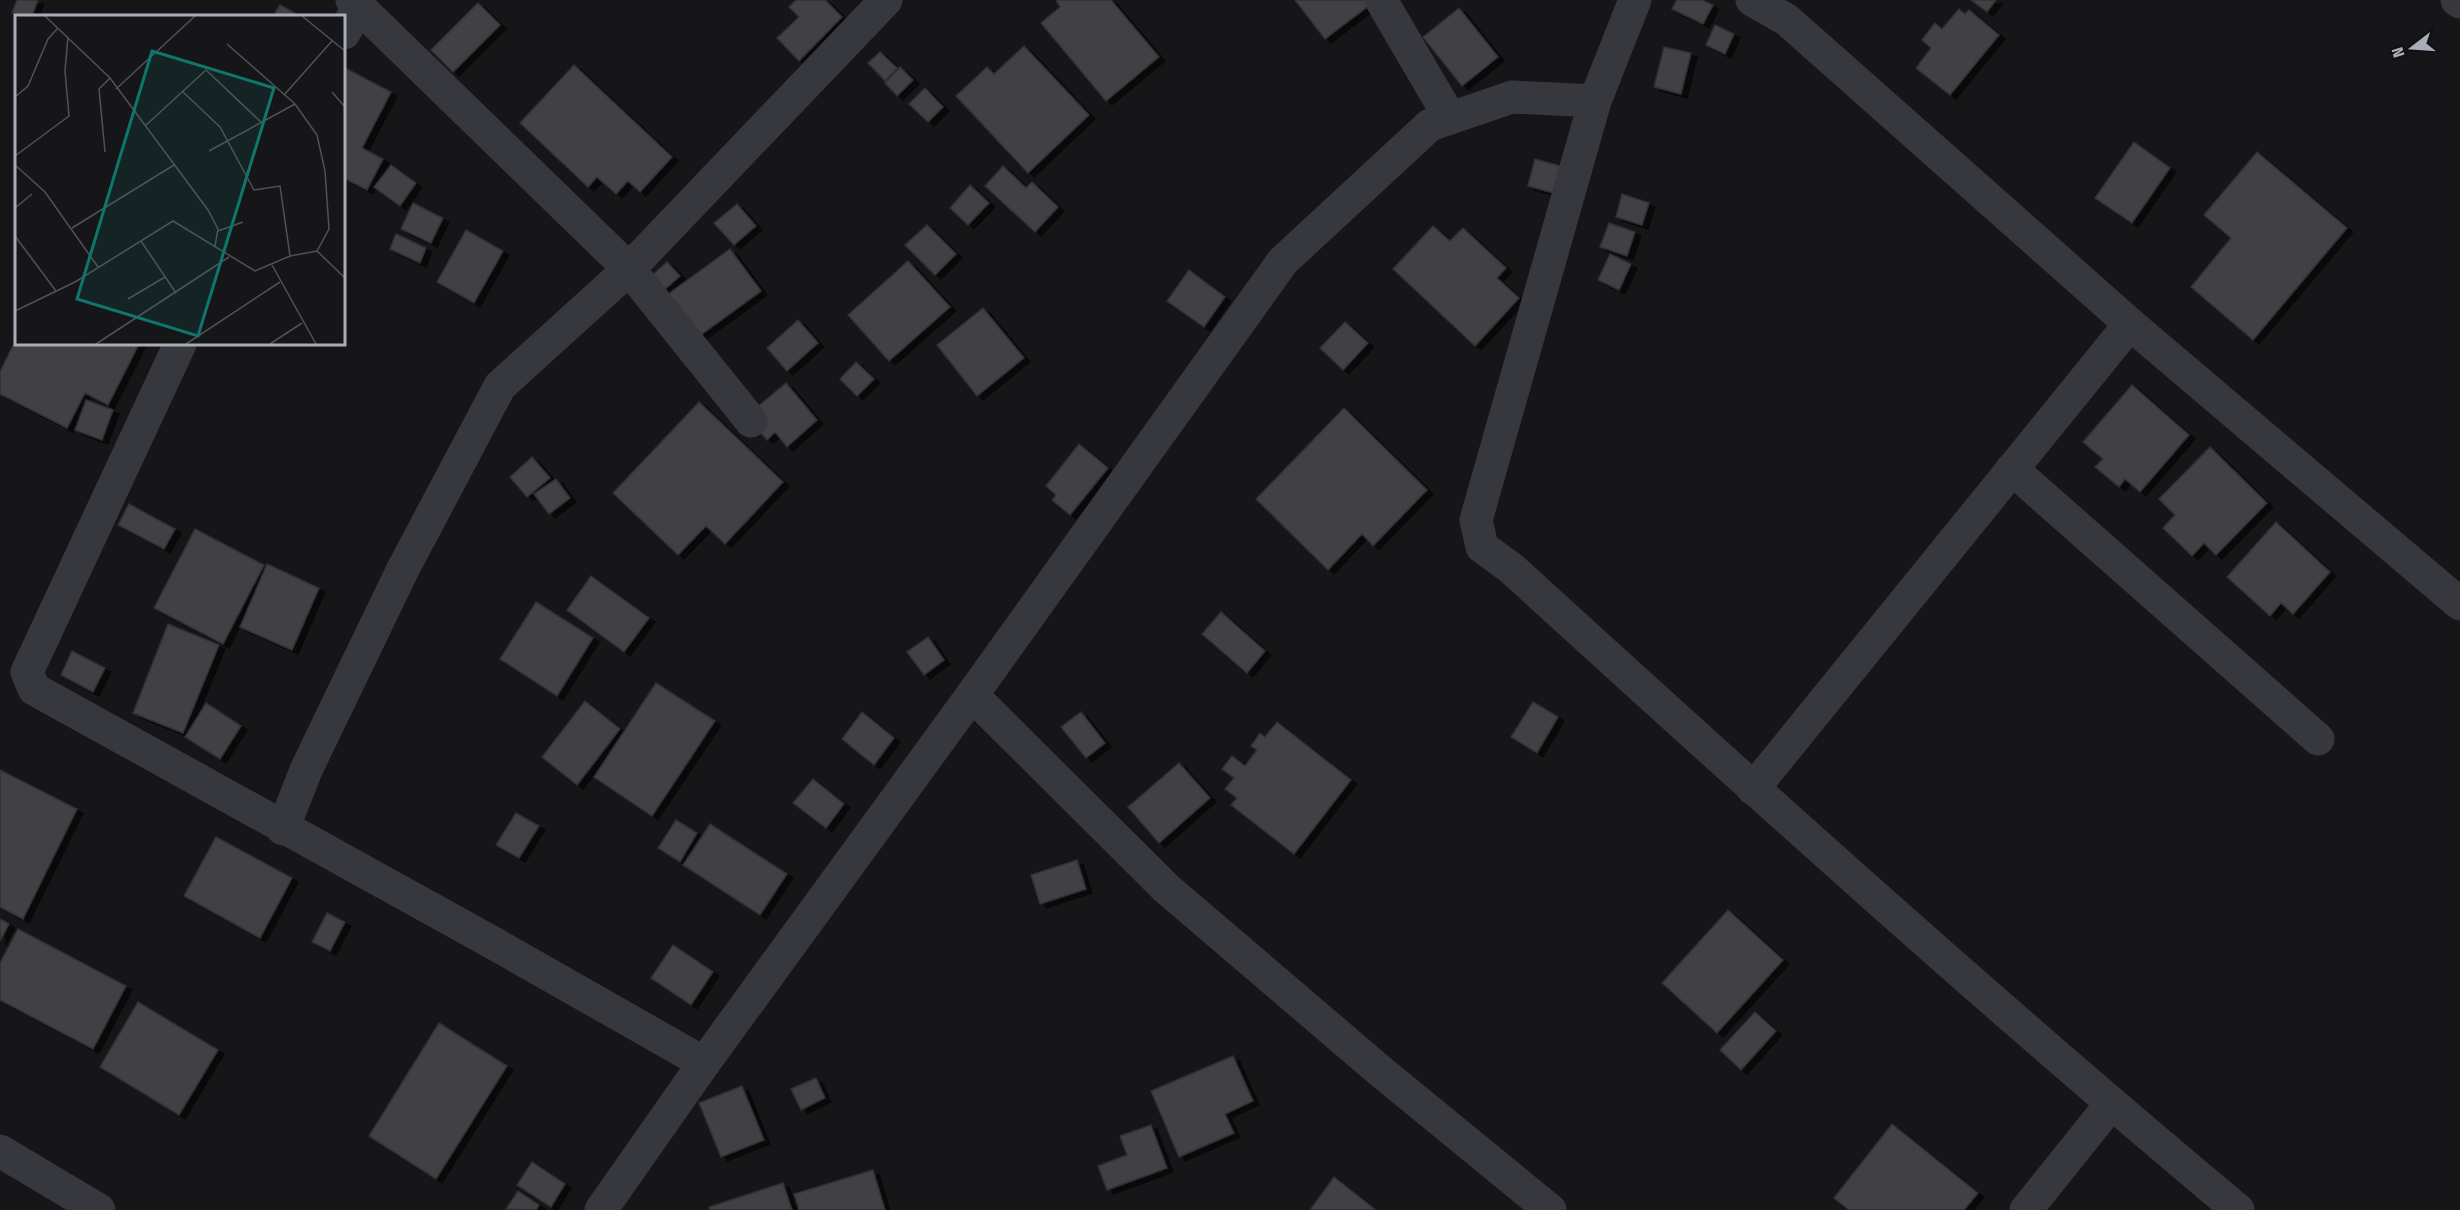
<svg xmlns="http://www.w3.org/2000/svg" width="2460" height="1210" font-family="'Fira Sans Condensed',sans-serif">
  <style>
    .building { fill: #404145; stroke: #303034; stroke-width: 1.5; filter: url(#shadow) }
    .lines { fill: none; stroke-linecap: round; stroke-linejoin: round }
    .minor { stroke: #37383d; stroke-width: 33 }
    .inset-road { fill: none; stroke: #505258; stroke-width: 1.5 }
    .view { fill: #0f766e; fill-opacity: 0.15; stroke: #0f766e; stroke-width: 3 }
    .inset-edge { fill: none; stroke: #a8adb8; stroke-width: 3 }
  </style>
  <defs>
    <filter id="shadow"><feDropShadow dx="6" dy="4" stdDeviation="0" flood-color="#0009"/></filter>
  </defs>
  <rect width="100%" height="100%" fill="#161618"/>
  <g class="building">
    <polygon points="17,0 38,0 32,16 12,13"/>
    <polygon points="796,0 825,0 842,17 799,61 777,38 799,17 789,7"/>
    <polygon points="1111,0 1159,57 1106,101 1041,23 1060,7 1056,0"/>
    <polygon points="1295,0 1368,0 1371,4 1325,39"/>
    <polygon points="1677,0 1702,0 1713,5 1703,24 1672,9"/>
    <polygon points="1971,0 1996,0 1987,12"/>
    <polygon points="478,3 500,25 453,72 431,50"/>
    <polygon points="280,5 300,16 273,16"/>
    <polygon points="1459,8 1498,57 1462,86 1423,37"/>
    <polygon points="1959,9 1965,14 1969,10 1999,35 1950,95 1916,68 1931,48 1922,40 1935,23 1942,29"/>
    <polygon points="1715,25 1734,34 1725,54 1706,45"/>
    <polygon points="1024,46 1089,115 1028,173 956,96 987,67 994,74"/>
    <polygon points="1664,47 1691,53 1681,94 1654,87"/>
    <polygon points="880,52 897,68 885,81 868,63"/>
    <polygon points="574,65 672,157 640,192 628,181 616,194 597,177 588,187 520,123"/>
    <polygon points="900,67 913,80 897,96 885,83"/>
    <polygon points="345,68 391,92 362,148 383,159 367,190 344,178"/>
    <polygon points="925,88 943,107 928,122 909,104"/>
    <polygon points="2134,142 2170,168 2132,223 2095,198"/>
    <polygon points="2257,152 2347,228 2253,340 2191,287 2231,238 2204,215"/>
    <polygon points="1535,159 1564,167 1557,194 1528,186"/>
    <polygon points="391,165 416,183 400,206 374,187"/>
    <polygon points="1003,166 1026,188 1032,182 1058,207 1035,232 985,186"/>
    <polygon points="970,185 989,203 968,225 950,208"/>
    <polygon points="1622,194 1649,203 1642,225 1616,217"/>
    <polygon points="413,203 443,218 431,243 401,229"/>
    <polygon points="737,204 756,226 734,245 714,223"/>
    <polygon points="1609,223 1635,232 1627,256 1600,247"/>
    <polygon points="927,225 956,254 935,275 905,245"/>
    <polygon points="1433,226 1450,241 1463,228 1506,268 1497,278 1519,298 1475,346 1393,269"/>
    <polygon points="466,230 503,251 474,303 437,282"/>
    <polygon points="396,234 426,248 420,263 390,249"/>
    <polygon points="730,249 761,291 698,337 667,295"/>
    <polygon points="1610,254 1631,264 1619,290 1598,280"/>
    <polygon points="908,261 950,307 889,361 848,315"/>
    <polygon points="667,262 680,276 662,292 649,278"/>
    <polygon points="1189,270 1225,297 1204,327 1167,301"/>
    <polygon points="983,308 1024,358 977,396 937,345"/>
    <polygon points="798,320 818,343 787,371 767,348"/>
    <polygon points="1345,322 1368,343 1343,370 1320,348"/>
    <polygon points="16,339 16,344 139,344 108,405 85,393 67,428 0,394 0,372"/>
    <polygon points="856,362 874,379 857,396 840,379"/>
    <polygon points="786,383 817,420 787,447 775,432 767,440 753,424 755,409"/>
    <polygon points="2132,385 2189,435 2140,492 2125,479 2119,487 2095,467 2103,459 2083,442"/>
    <polygon points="86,400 113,410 102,440 75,430"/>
    <polygon points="699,402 783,482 725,544 706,526 678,555 613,493"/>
    <polygon points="1344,408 1427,490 1373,546 1362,534 1328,570 1256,499"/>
    <polygon points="1079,444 1108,468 1070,515 1052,500 1056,495 1046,486"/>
    <polygon points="2210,447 2267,503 2216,555 2204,543 2192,556 2163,528 2175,515 2159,499"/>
    <polygon points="532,457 550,478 527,497 510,477"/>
    <polygon points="556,479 570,498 549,514 534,494"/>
    <polygon points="129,504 175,529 164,549 118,525"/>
    <polygon points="2276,522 2330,572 2293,614 2281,603 2270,616 2227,577"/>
    <polygon points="195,529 264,565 223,644 154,608"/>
    <polygon points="267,564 319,588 292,650 240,627"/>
    <polygon points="591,576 649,618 624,652 567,610"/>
    <polygon points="536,602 593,638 557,696 500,659"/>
    <polygon points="1221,612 1265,651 1247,673 1202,634"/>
    <polygon points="168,624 219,645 183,733 133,713"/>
    <polygon points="928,637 944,660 924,675 907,652"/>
    <polygon points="72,651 105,668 93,692 61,675"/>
    <polygon points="656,683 715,721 652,816 594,777"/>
    <polygon points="585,701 620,729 577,785 542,757"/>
    <polygon points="1533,702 1558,717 1537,753 1511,737"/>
    <polygon points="206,703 241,726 220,759 185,737"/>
    <polygon points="862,712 894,738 874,765 842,739"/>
    <polygon points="1081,712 1105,743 1086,758 1061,727"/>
    <polygon points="1277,722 1351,780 1294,854 1231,805 1237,798 1225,789 1234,778 1222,769 1232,756 1245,766 1257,750 1251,746 1260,733 1265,737"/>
    <polygon points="1179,763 1210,798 1159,843 1128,807"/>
    <polygon points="0,770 77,809 23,919 0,907"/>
    <polygon points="813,779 844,804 826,828 793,803"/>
    <polygon points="516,813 539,826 519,858 496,845"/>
    <polygon points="676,820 697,833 680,862 658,848"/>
    <polygon points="710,824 787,874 760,915 683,865"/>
    <polygon points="216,837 292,878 260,938 184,896"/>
    <polygon points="1077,860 1086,889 1040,904 1031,875"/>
    <polygon points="1728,910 1783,960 1717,1033 1662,983"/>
    <polygon points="327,913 345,922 330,951 312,942"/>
    <polygon points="0,919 9,924 0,941"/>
    <polygon points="18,929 126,986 93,1049 0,1000 0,963"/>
    <polygon points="673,945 713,972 691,1005 651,978"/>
    <polygon points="138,1002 218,1050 179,1115 100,1067"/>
    <polygon points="1755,1012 1776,1031 1741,1070 1720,1050"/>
    <polygon points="439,1023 507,1066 436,1179 369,1136"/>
    <polygon points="1233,1056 1253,1101 1225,1114 1234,1133 1179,1157 1151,1091"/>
    <polygon points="816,1078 825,1098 801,1110 791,1089"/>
    <polygon points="742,1086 764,1140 721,1157 699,1103"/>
    <polygon points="1892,1124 1978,1193 1964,1210 1849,1210 1834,1198"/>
    <polygon points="1151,1125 1167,1168 1107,1190 1098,1166 1127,1155 1120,1136"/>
    <polygon points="532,1162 565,1184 551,1207 517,1185"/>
    <polygon points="873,1170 885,1210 799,1210 794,1194"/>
    <polygon points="1334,1177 1376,1210 1310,1210"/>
    <polygon points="783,1183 792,1210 710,1210 709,1207"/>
    <polygon points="518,1191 539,1205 536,1210 506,1209"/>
  </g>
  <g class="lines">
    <g class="minor">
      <polyline points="352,0 629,269 751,421"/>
      <polyline points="1381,0 1450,118"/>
      <path d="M1635 0 1595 101 1476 520 1482 547 1511 568C1750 786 1990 1003 2238 1210"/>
      <polyline points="1752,0 1787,20 2130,324 2460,604"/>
      <polyline points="2457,0 2460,2"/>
      <polyline points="344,33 359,6"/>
      <polyline points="180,344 27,672 34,689 495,944 704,1063"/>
      <polyline points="2012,469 2318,739"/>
      <polyline points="972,695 1166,888 1379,1070 1550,1210"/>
      <polyline points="1753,789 2130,324"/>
      <polyline points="283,829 306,770 403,569 500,386 629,269 886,0"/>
      <polyline points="0,1151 99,1210"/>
      <polyline points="601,1210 704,1063 972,695 1283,261 1430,125 1512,97 1595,101"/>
      <polyline points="2026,1210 2111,1104"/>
    </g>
  </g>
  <g transform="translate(15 15)">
    <rect width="330" height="330" fill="#161618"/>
    <path class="inset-road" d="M30 1 95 63 193 195 203 214 200 231M287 1 330 36M212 29 280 89 302 120 310 156 314 214 302 236M101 74 180 1M167 76 205 112 239 175 265 171 275 241M317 77 330 92M269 80 317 26M0 82 13 71 33 24 43 13M130 111 191 55 248 109M194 136 280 89M90 137 84 74 95 63M0 141 54 101 50 56 53 22M0 150 30 177 83 252M0 193 17 179M57 213 159 150M203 216 228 207M0 221 41 276M126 226 161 278M257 250 301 329M113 284 150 262M0 296 60 267 158 206 240 256 275 241 302 236 330 263M81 329 214 242M171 329 265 267M255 329 287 308"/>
    <path class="view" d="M137 36 259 73 183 321 62 284Z"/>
    <rect width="330" height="330" class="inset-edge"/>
  </g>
  <g transform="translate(2412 48) rotate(253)" stroke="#111113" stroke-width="4.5" paint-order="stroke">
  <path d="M0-4.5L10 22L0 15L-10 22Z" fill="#a8adb8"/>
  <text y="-9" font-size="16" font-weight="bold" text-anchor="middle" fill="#a8adb8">N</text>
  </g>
</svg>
